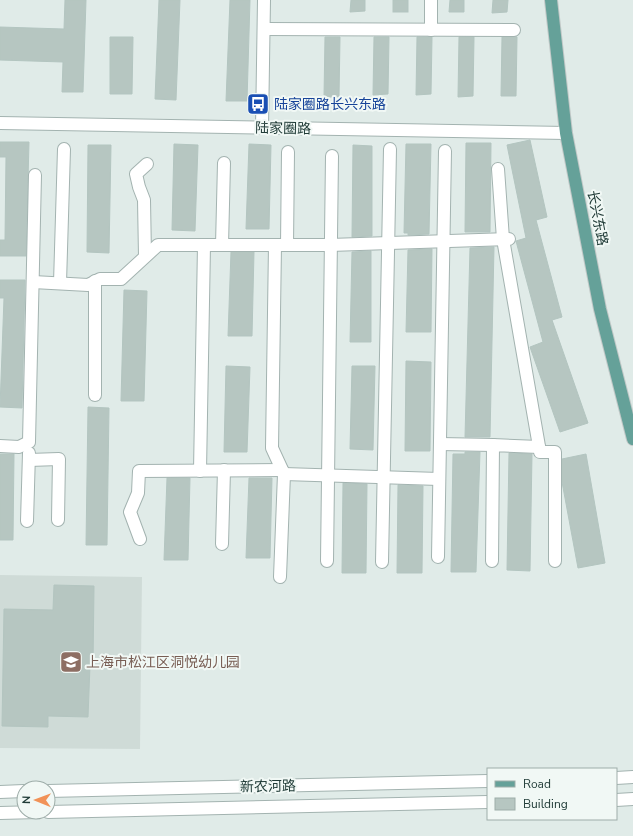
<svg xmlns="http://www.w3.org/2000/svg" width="633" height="836" font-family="'Nunito Sans','Noto Sans SC',sans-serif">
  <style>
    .built { fill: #cfdbd7 }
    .building { fill: #b6c6c1; stroke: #b3c5c0 }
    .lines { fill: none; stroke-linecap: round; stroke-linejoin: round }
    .minor-casing { stroke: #a3b3b0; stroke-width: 14 }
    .major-casing { stroke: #c1c8c7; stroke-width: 14 }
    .minor { stroke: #fff; stroke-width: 12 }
    .major { stroke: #65a199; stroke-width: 12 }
    .labels { text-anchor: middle; stroke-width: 4; stroke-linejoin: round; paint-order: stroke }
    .transit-label { font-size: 14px; fill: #164399; stroke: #f1f8f5; text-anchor: start }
    .street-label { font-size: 14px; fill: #213c38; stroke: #f1f8f5 }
    .education-label { font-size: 14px; fill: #785e54; stroke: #f1f8f5; text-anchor: start }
  </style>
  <rect width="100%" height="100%" fill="#e0ebe8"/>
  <polygon class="built" points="0,575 142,577 140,749 0,748"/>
  <g class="building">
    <polygon points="65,0 86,0 83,92 62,92 63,62 0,60 0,27 64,29"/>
    <polygon points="159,0 180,0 176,100 155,99"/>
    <polygon points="230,0 250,0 247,101 226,101"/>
    <polygon points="351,0 365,0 365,11 350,12"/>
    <rect x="393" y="0" width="15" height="12"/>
    <polygon points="450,0 464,0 464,12 449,12"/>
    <polygon points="493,0 508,0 507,12 492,13"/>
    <polygon points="110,37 133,37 132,94 110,94"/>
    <polygon points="325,37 340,37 339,97 324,97"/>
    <polygon points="374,37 389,37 388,94 373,95"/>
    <polygon points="417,37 432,37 431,94 416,95"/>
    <polygon points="459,37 474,37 473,96 458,97"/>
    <polygon points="502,37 517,37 516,96 501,96"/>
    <polygon points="530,140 547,217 536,220 562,317 552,320 588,423 560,432 530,347 543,342 516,241 526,238 507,145"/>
    <polygon points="0,142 29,142 26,256 0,256 0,240 5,240 6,157 0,157"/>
    <polygon points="466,143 491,143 490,232 465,232"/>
    <polygon points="174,144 198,145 195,231 172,230"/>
    <polygon points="249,144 271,145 269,229 246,229"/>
    <polygon points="406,144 431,144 429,234 408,235 408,233 404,233"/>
    <polygon points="88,145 111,145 109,253 87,252"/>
    <polygon points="353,145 372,146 372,236 352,237"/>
    <polygon points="494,247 490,437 465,437 470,248"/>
    <polygon points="432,249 431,332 406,332 408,250"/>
    <polygon points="371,251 371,342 350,342 352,252"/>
    <polygon points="231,252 254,252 252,336 228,336"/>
    <polygon points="0,280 25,280 22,408 0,407 4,298 0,298"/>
    <polygon points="124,290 147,291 144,401 121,401"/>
    <polygon points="406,361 431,362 430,451 405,451"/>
    <polygon points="226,366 250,367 247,452 224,452"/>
    <polygon points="352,366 375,366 373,450 350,449"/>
    <polygon points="88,407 109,408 107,545 86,545"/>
    <polygon points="465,452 480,452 476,572 451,572 453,454 465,454"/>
    <polygon points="509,453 532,454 530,571 507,570"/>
    <polygon points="0,454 14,454 13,540 0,540"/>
    <polygon points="586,454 605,563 578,568 562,482 562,459"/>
    <polygon points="167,478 190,478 188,560 164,560"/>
    <polygon points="249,478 272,478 270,558 246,558"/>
    <polygon points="343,483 367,484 366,573 342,573"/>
    <polygon points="398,485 423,486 422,573 397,573"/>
    <polygon points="54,585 94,586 93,665 90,665 88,717 48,716 48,727 2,726 4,609 53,610"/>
  </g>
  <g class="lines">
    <g class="minor-casing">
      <g id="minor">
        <polyline points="264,29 514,30"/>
        <polyline points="431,30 431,0"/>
        <polyline points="0,123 566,133"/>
        <polyline points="262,127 264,0"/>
        <polyline points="498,169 503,239 540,452 555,452 555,561"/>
        <polyline points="222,245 224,163"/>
        <polyline points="275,245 272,448 284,474 280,577"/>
        <polyline points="287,245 288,152"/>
        <polyline points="145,256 144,200 139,187 136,174 147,164"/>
        <polyline points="33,282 88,285 100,279 121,279 158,245 330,245 509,239"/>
        <polyline points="60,283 64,149"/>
        <polyline points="95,395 95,281"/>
        <polyline points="440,444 493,445"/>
        <polyline points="0,446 19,447 29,442 35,175"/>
        <polyline points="29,460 59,459 58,520"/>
        <polyline points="200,471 204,245"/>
        <polyline points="284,474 439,479"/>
        <polyline points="27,521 29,453"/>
        <polyline points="140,539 130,512 138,493 139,471 282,470"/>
        <polyline points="222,544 224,470"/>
        <polyline points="438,557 445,151"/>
        <polyline points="327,561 332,156"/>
        <polyline points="492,561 493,445 539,447"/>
        <polyline points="382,562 390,149"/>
        <polyline points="616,778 633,777"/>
        <polyline points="48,791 488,781"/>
        <polyline points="0,792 24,791"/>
        <polyline points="616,800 633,799"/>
        <polyline points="48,812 488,802"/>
        <polyline points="0,813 38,812"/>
      </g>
    </g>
    <g class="major-casing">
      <polyline id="major" points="551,0 566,133 600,309 633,439"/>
    </g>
    <use href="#minor" class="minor"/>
    <use href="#major" class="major"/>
  </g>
  <defs>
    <g id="bus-square" transform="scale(1.15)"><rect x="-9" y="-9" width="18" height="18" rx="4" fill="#1a4fb4" stroke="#f1f8f5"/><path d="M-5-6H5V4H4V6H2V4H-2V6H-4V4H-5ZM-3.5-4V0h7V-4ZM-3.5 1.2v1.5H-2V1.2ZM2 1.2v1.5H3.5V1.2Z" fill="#fff"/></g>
    <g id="school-square" transform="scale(1.15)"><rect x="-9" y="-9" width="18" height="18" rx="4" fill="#8d6e63" stroke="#f1f8f5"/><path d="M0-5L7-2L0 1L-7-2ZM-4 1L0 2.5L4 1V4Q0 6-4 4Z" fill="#fff"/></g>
  </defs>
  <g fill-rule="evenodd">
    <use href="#bus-square" x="258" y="104"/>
    <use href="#school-square" x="71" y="662"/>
  </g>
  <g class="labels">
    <g class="transit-label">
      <text x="274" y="109">陆家圈路长兴东路</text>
    </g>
    <g class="street-label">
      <text transform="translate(283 128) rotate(1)" y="5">陆家圈路</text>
      <text transform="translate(598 218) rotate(79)" y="5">长兴东路</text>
      <text transform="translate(268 786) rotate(-1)" y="5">新农河路</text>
    </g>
    <g class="education-label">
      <text x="86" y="667">上海市松江区洞悦幼儿园</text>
    </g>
  </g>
  <rect x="487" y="768" width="130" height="52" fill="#f1f8f5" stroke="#9eada9"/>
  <rect x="495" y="781" width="20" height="6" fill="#65a199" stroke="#9eada9"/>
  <text x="523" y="788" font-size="12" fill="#213c38">Road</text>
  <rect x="495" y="798" width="20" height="12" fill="#b6c6c1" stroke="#9eada9"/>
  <text x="523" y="808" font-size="12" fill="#213c38">Building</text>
  <g transform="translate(36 800) rotate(271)"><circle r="19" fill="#f1f8f5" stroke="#9eada9"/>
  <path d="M0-3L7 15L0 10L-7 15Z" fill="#f19258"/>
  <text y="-6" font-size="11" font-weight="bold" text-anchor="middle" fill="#213c38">N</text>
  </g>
</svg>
